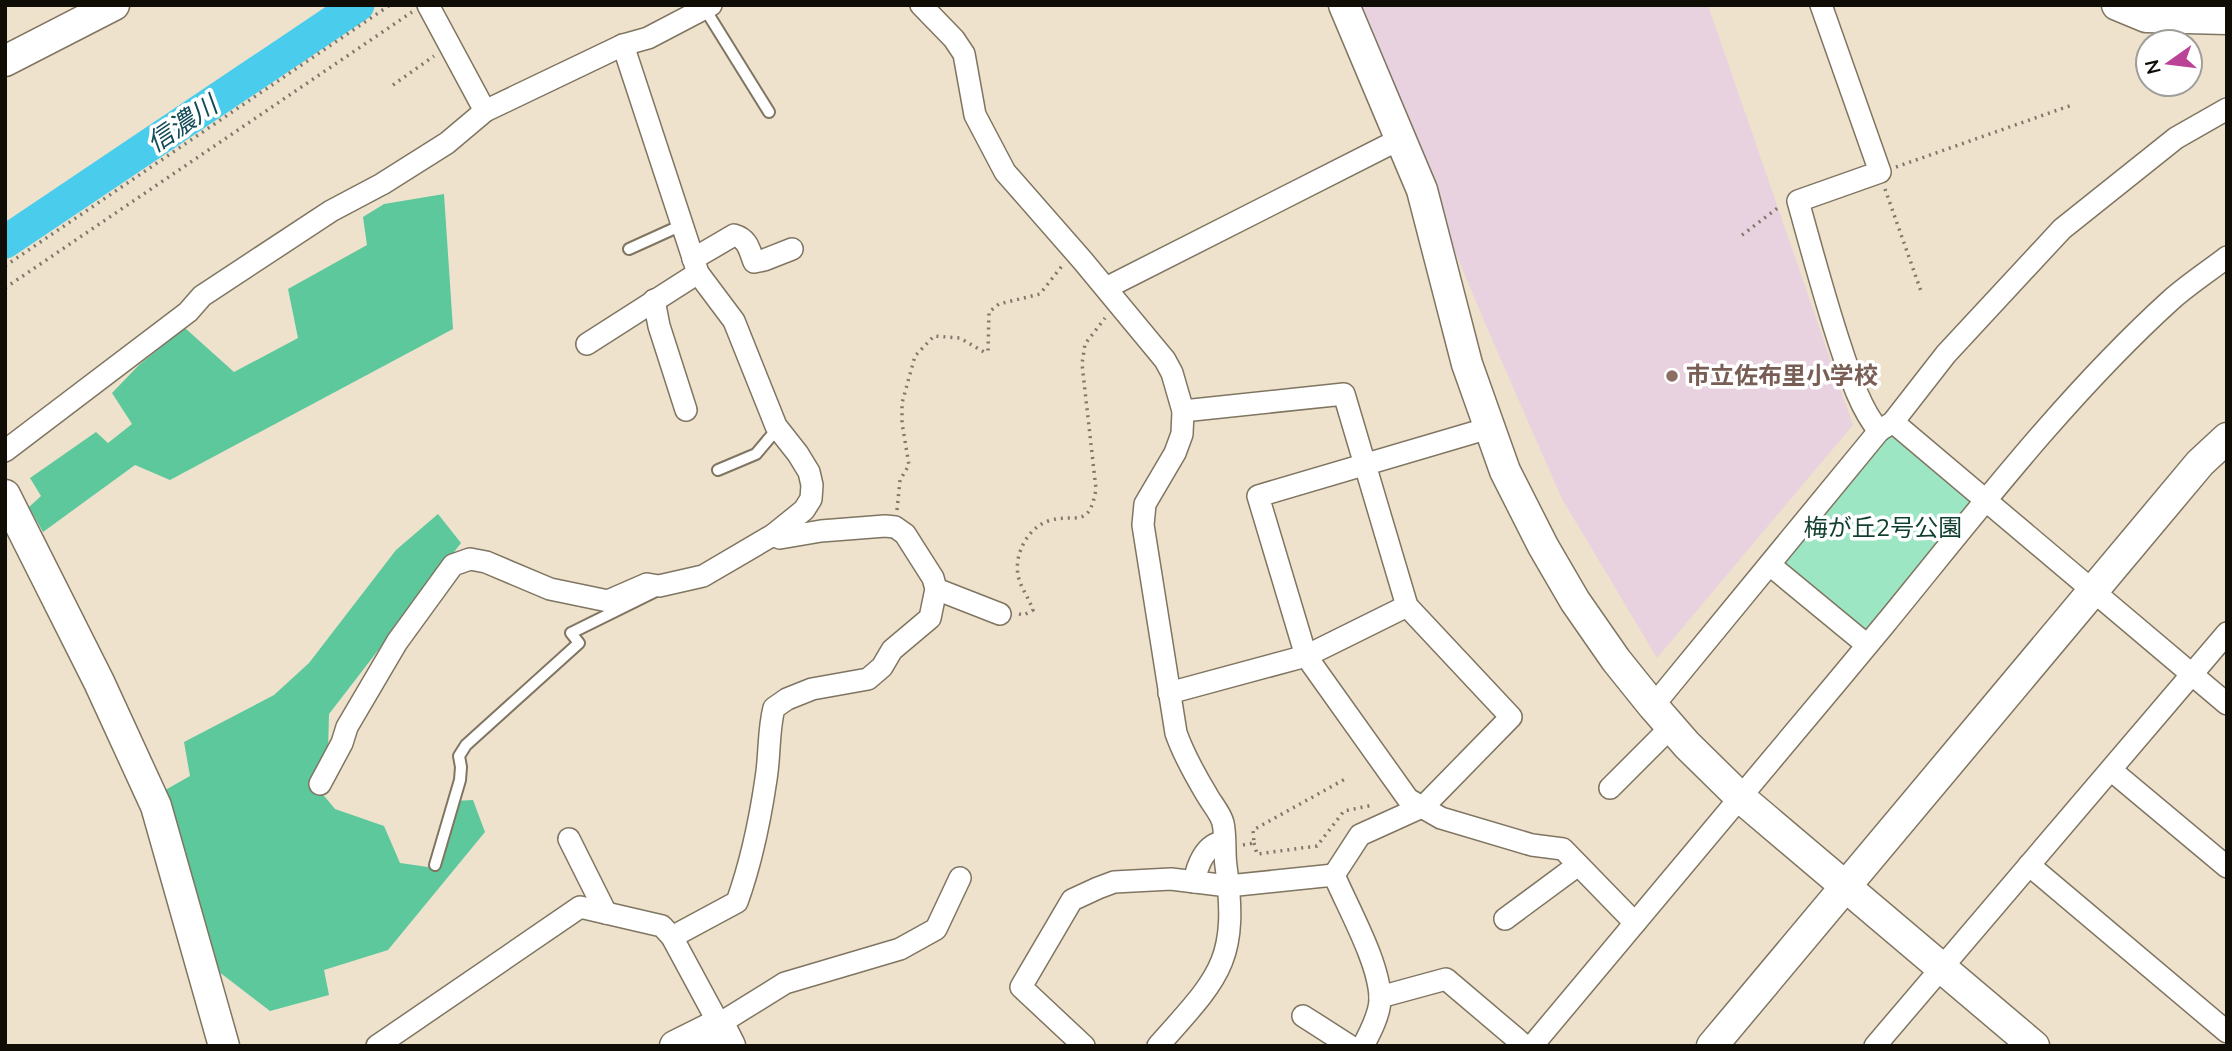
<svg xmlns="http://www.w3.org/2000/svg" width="2232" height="1051" font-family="'Nunito Sans','Noto Sans JP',sans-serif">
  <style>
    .education { fill: #e9d2df }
    .green { fill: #9ce6c4 }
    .forest { fill: #5cc89b }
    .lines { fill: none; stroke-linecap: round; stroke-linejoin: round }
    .river { stroke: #4acdec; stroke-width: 33 }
    .lane-casing { stroke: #7f7561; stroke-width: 14 }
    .street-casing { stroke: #7f7561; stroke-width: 24 }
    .secondary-casing { stroke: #7f7561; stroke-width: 33 }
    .path { stroke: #7f786a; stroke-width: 3.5; stroke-dasharray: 2 5; stroke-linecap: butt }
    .lane { stroke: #fff; stroke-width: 10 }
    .street { stroke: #fff; stroke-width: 21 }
    .secondary { stroke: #fff; stroke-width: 30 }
    .education-dot { fill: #8d6e63; stroke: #fff; stroke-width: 2.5 }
    .labels { text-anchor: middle; stroke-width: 7; stroke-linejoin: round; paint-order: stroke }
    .education-label { font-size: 24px; font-weight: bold; fill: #785e54; stroke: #fff; text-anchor: start }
    .park-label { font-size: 24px; fill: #103f2d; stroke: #fff }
    .water-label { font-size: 26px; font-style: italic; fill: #134b58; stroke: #fff }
  </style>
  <rect width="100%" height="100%" fill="#eee2cd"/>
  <polygon class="education" points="1352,5 1708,5 1853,425 1657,658 1562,499 1487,328"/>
  <polygon class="green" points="1899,436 1971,498 1972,508 1868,630 1860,631 1785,569 1784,562 1889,437"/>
  <g class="forest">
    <polygon points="444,194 453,329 170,480 135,465 43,532 29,507 41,496 30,478 96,432 108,443 132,424 112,393 140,364 185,328 234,372 298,338 288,289 367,245 363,217 384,204"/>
    <polygon points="438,514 461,543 329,714 328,752 315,785 335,809 384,826 400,863 435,868 454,801 473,800 485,832 388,950 324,970 329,995 270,1011 210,965 160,793 190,776 184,742 274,695 309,663 396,550"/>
  </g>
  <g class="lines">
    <polyline class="river" points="5,242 358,5"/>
    <g class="lane-casing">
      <g id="lane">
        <polyline points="705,9 769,112"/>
        <polyline points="629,249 682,225"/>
        <polyline points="718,470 756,454 777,429"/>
        <polyline points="435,865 460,780 461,767 459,756 466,745 579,643 571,633 654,592 658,587"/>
      </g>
    </g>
    <g class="street-casing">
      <g id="street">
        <polyline points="428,5 485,111"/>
        <path d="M921 5 954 39 964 54 975 115 1005 172 1083 261 1165 360 1172 373 1183 411 1182 434 1175 453 1145 504 1143 525 1176 733C1184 756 1195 775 1207 795 1212 804 1221 814 1223 823 1226 836 1224 853 1226 866 1239 962 1219 977 1158 1046"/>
        <path d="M1821 5 1880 172 1798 201C1811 248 1824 296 1839 342 1849 372 1859 407 1879 431"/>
        <path d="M623 45 698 273 734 321 776 426 798 454 809 472 812 485 811 499 804 510 773 535 780 538 821 531 885 526 895 527 905 534 933 578 936 589 930 618 892 650 882 667 868 679 812 689 787 699 774 708C768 731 770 755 766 779 760 820 751 863 737 902L672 937"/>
        <path d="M693 259 734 235C748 239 749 249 754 262L764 260 792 249"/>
        <polyline points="1106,288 1402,138"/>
        <polyline points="654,300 659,326 686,410"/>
        <polyline points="587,344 698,273"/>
        <polyline points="1183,411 1344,394 1407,606 1511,717 1424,806 1360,835 1334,875"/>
        <polyline points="1893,422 2227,704"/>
        <polyline points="1489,428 1258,496 1306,656 1408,799 1441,818 1532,845 1563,849 1635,923"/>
        <polyline points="5,451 188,312 202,296 331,211 382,184 447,143 485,111 623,45 648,38 711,5"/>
        <polyline points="1770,565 1867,645"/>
        <polyline points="936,589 1000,614"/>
        <polyline points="1169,693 1306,656 1407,606"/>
        <polyline points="1653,706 1879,431 1893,422 1946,354 2062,229 2176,138 2227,109"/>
        <polyline points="2111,770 2227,867"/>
        <polyline points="320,784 342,743 347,727 397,642 453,565 470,559 486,562 550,589 608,601 647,584 659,586 703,576 773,535"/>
        <polyline points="1610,788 1671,727"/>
        <polyline points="569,839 606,913"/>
        <polyline points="2029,865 2227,1032"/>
        <path d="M1194 882C1197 866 1205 844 1223 842"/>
        <polyline points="1505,919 1578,865"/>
        <polyline points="1380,997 1446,979 1525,1046"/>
        <polyline points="1303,1016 1350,1046"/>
        <polyline points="377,1046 580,907 662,926 672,937 719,1024 785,983 900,949 936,929 960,878"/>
        <path d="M1084 1046 1021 987 1072 900 1098 888 1114 882 1171 879 1228 886 1334 875C1348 908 1380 964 1380 999 1380 1014 1370 1033 1363 1046"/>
        <path d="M1532 1046C1650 905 1768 765 1885 624 1975 514 2067 394 2172 299 2189 284 2209 271 2227 257"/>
        <polyline points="1875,1046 2227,633"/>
      </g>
    </g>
    <g class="secondary-casing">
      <g id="secondary">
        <polyline points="1344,5 1422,190 1467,364 1505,471 1543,546 1575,601 1616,660 1653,706 1687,745 1741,798 2034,1046"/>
        <polyline points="2117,5 2146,17 2227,19"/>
        <polyline points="5,61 114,5"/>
        <polyline points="5,495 99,682 156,806 224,1046"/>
        <polyline points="675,1046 719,1024 730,1046"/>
        <polyline points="1712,1046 2200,463 2227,438"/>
      </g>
    </g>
    <g class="path">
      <polyline points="393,85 434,56"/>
      <polyline points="1896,167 2072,105"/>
      <polyline points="1885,189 1922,294"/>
      <polyline points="1742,235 1779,207"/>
      <polyline points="5,266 390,5"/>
      <polyline points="5,288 412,12"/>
      <polyline points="897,510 900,480 909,465 902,423 902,403 915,356 934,336 960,338 984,352 988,351 989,312 999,304 1040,294 1062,266"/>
      <path d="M1019 614 1024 615 1033 610C1029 598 1020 587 1018 575 1014 554 1028 528 1048 521 1075 512 1089 531 1096 489L1082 364 1085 344 1105 318"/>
      <polyline points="1254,843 1257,854 1317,846 1344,811 1373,805"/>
      <polyline points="1243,845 1254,843 1253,830 1347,778"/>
    </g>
    <use href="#lane" class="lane"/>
    <use href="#street" class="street"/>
    <use href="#secondary" class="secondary"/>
  </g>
  <circle class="education-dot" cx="1672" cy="376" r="7"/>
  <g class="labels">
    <g class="education-label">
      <text x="1686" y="384">市立佐布里小学校</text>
    </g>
    <g class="park-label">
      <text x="1883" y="536">梅が丘2号公園</text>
    </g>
    <g class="water-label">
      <text transform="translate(182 124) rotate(-34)" y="9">信濃川</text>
    </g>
  </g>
  <rect width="2232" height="1051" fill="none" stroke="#100d06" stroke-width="14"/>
  <g transform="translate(2169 63) rotate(256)"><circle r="33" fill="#ffffff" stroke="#9f9e9b" stroke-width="2"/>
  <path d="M0-5L12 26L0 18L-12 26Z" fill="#ba4297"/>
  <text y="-10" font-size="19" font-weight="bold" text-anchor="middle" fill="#100d06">N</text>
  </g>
</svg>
